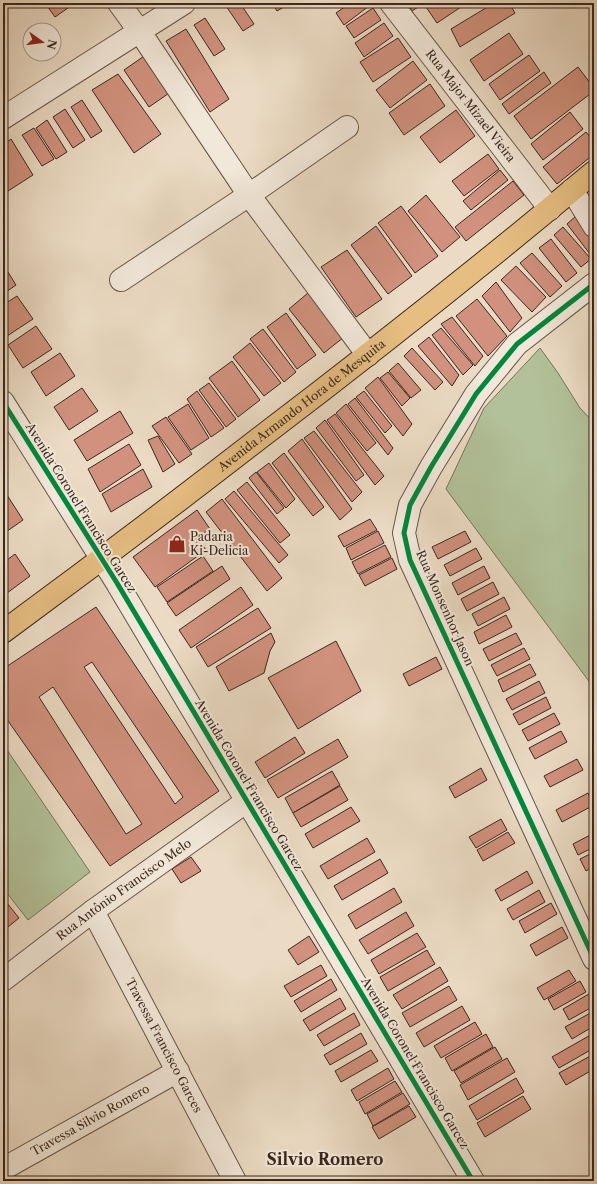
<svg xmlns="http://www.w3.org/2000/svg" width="597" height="1184" font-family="'Libre Caslon Text',serif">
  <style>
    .green { fill: #b2c199; stroke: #76745c }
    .building { fill: #d1917e; stroke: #3b281f; fill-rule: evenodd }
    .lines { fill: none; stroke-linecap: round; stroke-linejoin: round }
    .minor-casing { stroke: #675548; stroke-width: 24 }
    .major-casing { stroke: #3b281f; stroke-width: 24 }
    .minor { stroke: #f2e8d9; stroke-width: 22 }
    .major { stroke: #e6be82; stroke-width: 22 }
    .cycleway-casing { stroke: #f2e8d9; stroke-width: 8 }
    .cycleway { stroke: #00873e; stroke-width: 5 }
    .labels { text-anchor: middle; stroke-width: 4; stroke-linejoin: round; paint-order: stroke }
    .street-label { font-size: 12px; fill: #3b281f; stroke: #f2e8d9 }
    .poi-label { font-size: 12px; fill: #3b281f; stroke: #f2e8d9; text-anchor: start }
    .district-label { font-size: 16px; font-weight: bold; fill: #3b281f; stroke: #f2e8d9 }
  </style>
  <rect width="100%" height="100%" fill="#ebdbc4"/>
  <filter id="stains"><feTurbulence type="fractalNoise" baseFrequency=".005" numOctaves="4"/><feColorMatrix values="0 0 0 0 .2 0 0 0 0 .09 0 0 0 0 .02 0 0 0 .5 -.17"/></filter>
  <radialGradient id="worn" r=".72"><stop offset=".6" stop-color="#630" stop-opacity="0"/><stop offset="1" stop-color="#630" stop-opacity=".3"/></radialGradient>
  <g class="green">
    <polygon points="540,348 558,373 580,408 594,423 594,688 446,489 484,408"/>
    <polygon points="5,747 90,872 28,920 3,888 3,749"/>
  </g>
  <g class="building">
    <polygon points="45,3 75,3 55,17"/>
    <polygon points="224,3 240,3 254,24 243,31"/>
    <polygon points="272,3 288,3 289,4 277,11"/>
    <polygon points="350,3 367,3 369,6 344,25 336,13"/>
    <polygon points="407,3 424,3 412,11"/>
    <polygon points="432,3 467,3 437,23 426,7"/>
    <polygon points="494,3 509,3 515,13 460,47 451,29"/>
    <polygon points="373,8 381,20 354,38 346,26"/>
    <polygon points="205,18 225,49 214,56 194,25"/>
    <polygon points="384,23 393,36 364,57 355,43"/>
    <polygon points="186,29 229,99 210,112 166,41"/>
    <polygon points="509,33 523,54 484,81 470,60"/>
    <polygon points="398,38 411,57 373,82 360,62"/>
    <polygon points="150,52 175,89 149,107 124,70"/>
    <polygon points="529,55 540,71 500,100 489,84"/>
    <polygon points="413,61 427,80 390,108 376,90"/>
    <polygon points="578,67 594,88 594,91 531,139 514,116"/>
    <polygon points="544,72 551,83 509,114 502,104"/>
    <polygon points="118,74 161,134 134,153 92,90"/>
    <polygon points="430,84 445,106 404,135 389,113"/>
    <polygon points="82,100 102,131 91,138 71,107"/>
    <polygon points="65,109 85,140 73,148 53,117"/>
    <polygon points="456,110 475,136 440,163 420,137"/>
    <polygon points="570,112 583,129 543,160 531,144"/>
    <polygon points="47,120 67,152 56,159 36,128"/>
    <polygon points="34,128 54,159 42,166 22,135"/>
    <polygon points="586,132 594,142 594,154 557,184 543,167"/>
    <polygon points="11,139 33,175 8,191 3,182 3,145"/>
    <polygon points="488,154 499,169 464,196 452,181"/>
    <polygon points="500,170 508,180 471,210 463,201"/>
    <polygon points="513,181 524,195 466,241 455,227"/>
    <polygon points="426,195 460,237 442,252 408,211"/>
    <polygon points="401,206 438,256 415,273 378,223"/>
    <polygon points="576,216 594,240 594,258 593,258 567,224"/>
    <polygon points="376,226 412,276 388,294 351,245"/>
    <polygon points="563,227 591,259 581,267 554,235"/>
    <polygon points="551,239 577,273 566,282 539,248"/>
    <polygon points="347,250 382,299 356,317 321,267"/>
    <polygon points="532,253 562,286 550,297 520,263"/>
    <polygon points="516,266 546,297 532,312 501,280"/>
    <polygon points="8,272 16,285 3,294 3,275"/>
    <polygon points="496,282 522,318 510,332 482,296"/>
    <polygon points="308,293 344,337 324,353 289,309"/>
    <polygon points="17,296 33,319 4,338 3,336 3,305"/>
    <polygon points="477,299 507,336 488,356 456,316"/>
    <polygon points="286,313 316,355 297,369 267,327"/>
    <polygon points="452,317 483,356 475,366 441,324"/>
    <polygon points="36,326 52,349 23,368 8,345"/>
    <polygon points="441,328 473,365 463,375 432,335"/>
    <polygon points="263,329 296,372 284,382 250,339"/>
    <polygon points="429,337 459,375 452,386 418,346"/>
    <polygon points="250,343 281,383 264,396 233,357"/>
    <polygon points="412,348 443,382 435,390 404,356"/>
    <polygon points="60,353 75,376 46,396 31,372"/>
    <polygon points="232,361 260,400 238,417 209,378"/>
    <polygon points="398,363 421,390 411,398 389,371"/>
    <polygon points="388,372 410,398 402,406 380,378"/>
    <polygon points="378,377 412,424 403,436 365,388"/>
    <polygon points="209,383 236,419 226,427 199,390"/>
    <polygon points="82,388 98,411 69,430 54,407"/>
    <polygon points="197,391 224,428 211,437 187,399"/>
    <polygon points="364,391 392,426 385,433 356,397"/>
    <polygon points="355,398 393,448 388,455 348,404"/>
    <polygon points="188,404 209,438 191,450 168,417"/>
    <polygon points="346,404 376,443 367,451 336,413"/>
    <polygon points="120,411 133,433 87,461 74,440"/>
    <polygon points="335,414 384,476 375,485 327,420"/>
    <polygon points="166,417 192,454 179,463 152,426"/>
    <polygon points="325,420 364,475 356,481 316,428"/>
    <polygon points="314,431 362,492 352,502 304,438"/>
    <polygon points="158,436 175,464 163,472 148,440"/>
    <polygon points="302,439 352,509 340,520 288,451"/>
    <polygon points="129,444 141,465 100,492 88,469"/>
    <polygon points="284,453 324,507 313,516 272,463"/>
    <polygon points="269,463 295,499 286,508 257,472"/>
    <polygon points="143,469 152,487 111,512 102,494"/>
    <polygon points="256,472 284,508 277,514 249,478"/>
    <polygon points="247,482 290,535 280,543 237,490"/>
    <polygon points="234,491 288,555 279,563 225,499"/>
    <polygon points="7,495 23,520 3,534 3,498"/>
    <polygon points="222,499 282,578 267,591 206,512"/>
    <polygon points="197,510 210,529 197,538 206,550 155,587 133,557"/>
    <polygon points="370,519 377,530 344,547 338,536"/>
    <polygon points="378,531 384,543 351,560 346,548"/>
    <polygon points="465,531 471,542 438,559 432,547"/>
    <polygon points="385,545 391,557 358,574 352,562"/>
    <polygon points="476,548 482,559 450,576 444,565"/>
    <polygon points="15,554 30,576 3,596 3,563"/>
    <polygon points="203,556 213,571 167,602 157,587"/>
    <polygon points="392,558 397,569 365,586 359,575"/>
    <polygon points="222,566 230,579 176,616 167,603"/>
    <polygon points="484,566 490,578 458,595 452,583"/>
    <polygon points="493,582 499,594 467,611 461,599"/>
    <polygon points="241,587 253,605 191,648 179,630"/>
    <polygon points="504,597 510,609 478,626 472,614"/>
    <path d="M96 607 219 791 110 866 6 718 3 720V669ZM92 662 183 797 175 804 84 667ZM53 687 142 824 126 834 39 697Z"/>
    <polygon points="258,608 271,628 208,667 196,647"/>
    <polygon points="506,615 512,627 479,644 474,632"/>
    <polygon points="271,633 275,642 270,651 264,673 229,691 216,667"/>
    <polygon points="516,633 522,644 489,661 483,649"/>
    <polygon points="336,641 361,691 298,729 268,678"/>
    <polygon points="524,648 530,659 497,676 491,665"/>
    <polygon points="436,657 442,669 409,686 403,674"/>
    <polygon points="530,664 536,675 503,692 498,680"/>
    <polygon points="539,681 545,693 512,710 506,699"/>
    <polygon points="546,697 551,708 519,725 513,714"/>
    <polygon points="554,713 560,724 528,741 522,730"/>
    <polygon points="561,731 567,742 535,759 529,748"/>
    <polygon points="295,737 305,753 265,778 255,762"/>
    <polygon points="338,739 348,757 278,798 267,780"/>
    <polygon points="577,759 583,770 550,787 544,776"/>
    <polygon points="481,768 487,780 455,798 449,787"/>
    <polygon points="332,771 340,785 293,813 285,798"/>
    <polygon points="340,786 348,800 301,827 293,813"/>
    <polygon points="588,793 594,805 562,822 556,810"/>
    <polygon points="351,807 360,821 313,848 305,834"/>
    <polygon points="501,819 507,830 476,848 469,837"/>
    <polygon points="508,832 515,843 483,861 477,850"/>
    <polygon points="594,833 594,847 578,855 573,844"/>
    <polygon points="367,838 375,852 328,879 320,866"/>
    <polygon points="594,852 594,866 586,871 580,859"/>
    <polygon points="191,857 201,871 181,883 172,869"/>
    <polygon points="380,859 388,873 342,900 334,886"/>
    <polygon points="527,871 533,883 501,901 495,890"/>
    <polygon points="394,888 402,902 356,929 348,915"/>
    <polygon points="539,890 545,902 513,920 507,909"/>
    <polygon points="3,898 19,918 3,931"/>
    <polygon points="551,903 557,914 525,933 519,921"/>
    <polygon points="406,912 414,926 368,954 359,940"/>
    <polygon points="562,927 568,938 536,956 530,945"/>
    <polygon points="417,933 426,947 379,974 371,960"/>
    <polygon points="309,936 319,952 298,965 288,950"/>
    <polygon points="427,950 435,964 388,991 380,977"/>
    <polygon points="321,965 327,976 291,997 284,986"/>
    <polygon points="440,967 448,981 402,1009 393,995"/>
    <polygon points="569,970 576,981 544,1000 537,988"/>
    <polygon points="331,979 337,990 301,1012 294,1001"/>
    <polygon points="580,981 586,992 554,1010 548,999"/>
    <polygon points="449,986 457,1000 410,1027 402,1013"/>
    <polygon points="594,991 594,1006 569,1020 563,1009"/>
    <polygon points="340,998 346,1009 310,1031 303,1020"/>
    <polygon points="462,1006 470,1020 424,1047 416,1033"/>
    <polygon points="594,1011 594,1026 572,1039 565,1027"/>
    <polygon points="354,1013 360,1025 324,1046 317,1035"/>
    <polygon points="475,1022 482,1034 441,1058 434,1046"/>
    <polygon points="361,1033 367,1044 330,1065 324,1055"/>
    <polygon points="594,1033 594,1048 559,1068 552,1057"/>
    <polygon points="486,1034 493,1047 452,1071 445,1058"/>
    <polygon points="495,1047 502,1059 461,1083 454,1071"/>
    <polygon points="371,1050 378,1061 341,1082 335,1071"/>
    <polygon points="594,1054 594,1069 566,1085 559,1073"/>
    <polygon points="507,1058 515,1072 468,1100 460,1085"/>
    <polygon points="388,1068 394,1079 357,1101 351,1090"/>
    <polygon points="516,1078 524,1092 477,1120 469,1106"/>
    <polygon points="395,1081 402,1092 365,1114 359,1102"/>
    <polygon points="403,1093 410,1104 373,1126 367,1114"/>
    <polygon points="523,1096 531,1109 485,1137 477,1123"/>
    <polygon points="409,1106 416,1117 379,1139 372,1127"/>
  </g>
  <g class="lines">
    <g class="minor-casing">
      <g id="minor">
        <polyline points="119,3 140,32 249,195 368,355"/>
        <path id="s1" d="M391 3 550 209"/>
        <polyline points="3,118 184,3"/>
        <polyline points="572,190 594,226"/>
        <polyline points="121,280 249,195 347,127"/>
        <polyline points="594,284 517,344 476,394 431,467 410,505 404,533 410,560 594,959"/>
        <polyline points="3,402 117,583 473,1181"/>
        <path id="s2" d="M93 911 235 1181"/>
        <path id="s3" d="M3 980 93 911 247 801"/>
        <path id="s4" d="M3 1169 178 1071"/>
      </g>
    </g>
    <g class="major-casing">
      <g id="major">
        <path id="s5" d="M3 632C90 568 176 503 261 437 374 351 485 263 594 172"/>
      </g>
    </g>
    <use href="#minor" class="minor"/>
    <use href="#major" class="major"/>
    <g class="cycleway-casing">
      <g id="cycleway">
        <polyline points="594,284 517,344 476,394 431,467 410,505 404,533 410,560 594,959"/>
        <polyline points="3,402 117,583 473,1181"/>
      </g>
    </g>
    <use href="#cycleway" class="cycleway"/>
  </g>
  <defs>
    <g id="shop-bare" transform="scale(1.38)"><path d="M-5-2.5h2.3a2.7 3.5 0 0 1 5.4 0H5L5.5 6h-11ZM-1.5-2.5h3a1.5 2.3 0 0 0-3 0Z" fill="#8f2418" stroke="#f2e8d9" stroke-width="2.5" paint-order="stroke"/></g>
  </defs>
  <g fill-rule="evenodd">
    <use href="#shop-bare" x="177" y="544"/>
  </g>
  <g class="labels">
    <g class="street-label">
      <text dy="4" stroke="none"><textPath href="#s1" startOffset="130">Rua Major Mizael Vieira</textPath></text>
      <text dy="4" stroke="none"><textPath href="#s5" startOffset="375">Avenida Armando Hora de Mesquita</textPath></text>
      <text transform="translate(81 508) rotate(58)" y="4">Avenida Coronel Francisco Garcez</text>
      <text transform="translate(445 608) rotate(66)" y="4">Rua Monsenhor Jason</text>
      <text transform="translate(249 785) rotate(59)" y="4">Avenida Coronel Francisco Garcez</text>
      <text dy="4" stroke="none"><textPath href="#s3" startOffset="151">Rua Antônio Francisco Melo</textPath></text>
      <text dy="4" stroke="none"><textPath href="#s2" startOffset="152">Travessa Francisco Garces</textPath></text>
      <text transform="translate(415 1063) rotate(59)" y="4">Avenida Coronel Francisco Garcez</text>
      <text dy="4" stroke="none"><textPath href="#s4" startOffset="100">Travessa Silvio Romero</textPath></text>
    </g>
    <g class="poi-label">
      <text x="190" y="541">Padaria<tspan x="190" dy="14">Ki-Delicia</tspan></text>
    </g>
    <g class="district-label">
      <text x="325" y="1165">Silvio Romero</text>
    </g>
  </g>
  <rect width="597" height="1184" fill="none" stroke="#ebdbc4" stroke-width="16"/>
  <rect x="4" y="4" width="589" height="1176" fill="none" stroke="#3b281f" stroke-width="2"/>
  <rect x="8" y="8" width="581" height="1168" fill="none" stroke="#3b281f"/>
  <g transform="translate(42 42) rotate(104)"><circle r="19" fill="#f2e8d9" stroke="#a99b8f"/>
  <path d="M0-3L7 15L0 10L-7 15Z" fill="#8f2418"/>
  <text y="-6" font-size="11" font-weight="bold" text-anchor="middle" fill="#3b281f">N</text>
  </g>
  <rect width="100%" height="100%" filter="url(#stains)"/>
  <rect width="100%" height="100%" fill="url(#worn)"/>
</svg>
